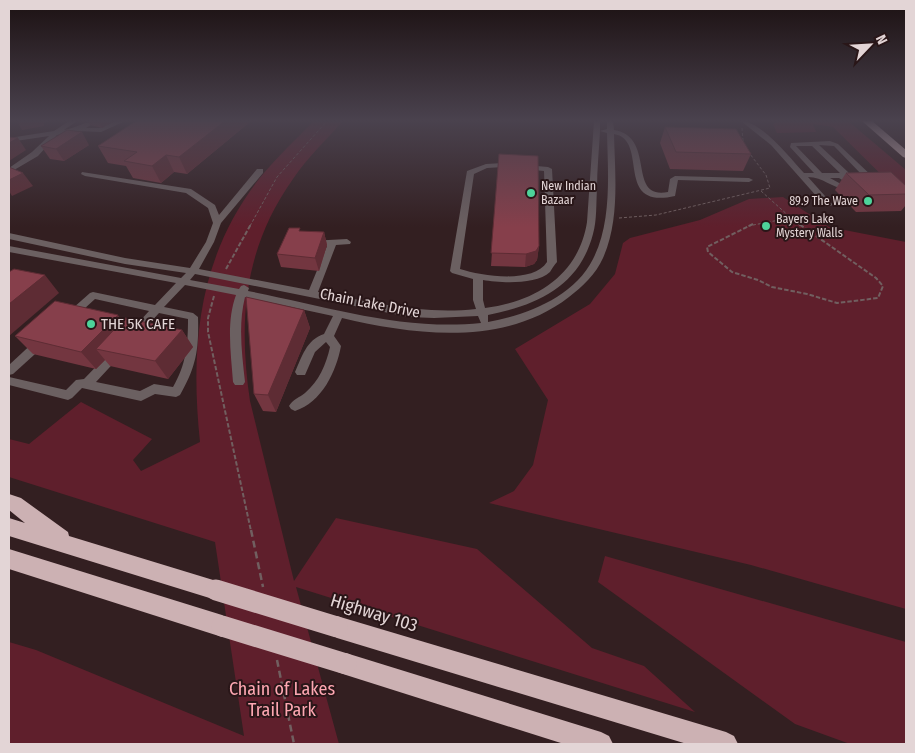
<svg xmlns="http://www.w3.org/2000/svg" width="915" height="753" viewBox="0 0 915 753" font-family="'Fira Sans Condensed',sans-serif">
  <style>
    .green { fill: #5f1f2c }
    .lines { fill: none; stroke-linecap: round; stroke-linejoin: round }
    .path-far2 { stroke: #715f60; stroke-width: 1; stroke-dasharray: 3 2; stroke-linecap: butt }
    .path-far1 { stroke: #715f60; stroke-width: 2; stroke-dasharray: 4.5 2; stroke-linecap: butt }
    .path { stroke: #715f60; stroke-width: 2.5; stroke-dasharray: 7 4; stroke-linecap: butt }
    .minor { fill: #6b6061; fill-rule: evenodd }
    .highway { fill: #ccb1b3; fill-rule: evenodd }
    .highway-bridge { stroke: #ccb1b3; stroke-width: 21 }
    .wall { fill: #733640 }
    .shaded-wall { fill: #5e2c34 }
    .building { fill: #863f4b; stroke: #5e2c34 }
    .poi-dot { fill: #4dd39a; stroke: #291618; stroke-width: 2 }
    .labels { text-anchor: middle; stroke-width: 4; stroke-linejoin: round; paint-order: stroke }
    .far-poi-label { font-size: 12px; fill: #e3d5d6; stroke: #291618; text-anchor: start }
    .street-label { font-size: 15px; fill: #e3d5d6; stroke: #291618 }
    .poi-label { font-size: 15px; fill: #e3d5d6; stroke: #291618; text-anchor: start }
    .near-street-label { font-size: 18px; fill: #e3d5d6; stroke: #291618 }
    .near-park-label { font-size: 18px; fill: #fea7b2; stroke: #291618 }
  </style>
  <rect width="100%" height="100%" fill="#331f21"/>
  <!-- green -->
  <g class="green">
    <path d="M314,121H343C326,140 307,158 293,179C244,248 238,320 250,401L294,581L336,518L477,549L592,648L644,666L695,712L296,587L339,744H9V642L36,650L244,736L215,542L9,477V439L29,444L81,402L152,439L133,460L141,471L200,442C190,347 198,257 259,179C276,158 295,140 314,121Z"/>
    <polygon points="778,121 848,121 906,170 906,199 833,127 813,124 816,132 777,133 773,124"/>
    <polygon points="783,197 829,227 906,242 906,609 751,565 489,503 514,491 533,465 548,400 515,349 590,304 615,274 623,243 630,238 700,220 749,199"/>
    <polygon points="605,556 906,642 906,744 850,744 795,724 598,582"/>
  </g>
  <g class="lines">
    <!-- path-far2 -->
    <g class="path-far2">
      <polyline points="742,128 743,141"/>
      <polyline points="761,191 800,226"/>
      <polyline points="619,218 656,215 770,188 766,175 750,154"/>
      <polyline points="250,226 277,177 327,121"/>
      <polyline points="748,226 790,218"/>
    </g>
    <!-- path-far1 -->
    <g class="path-far1">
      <polyline points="753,224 707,247 708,252 732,272 758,280 772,287 807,294 837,303 878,298 883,286 876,278 799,224"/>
      <polyline points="226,269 251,224"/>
      <polyline points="214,296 208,318 208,332 251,531"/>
    </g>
    <!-- path -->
    <g class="path">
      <polyline points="251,530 263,587"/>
      <polyline points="277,660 294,744"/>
    </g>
    <!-- minor -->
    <g class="minor">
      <path d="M69,121H77L64,130C76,128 86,121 97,121L86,128H100L116,121L123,122L101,132L78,131L57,135L38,156L9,173V168L32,152L49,136L9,142V138L54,131Z"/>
      <path d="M594,121H600V131L607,129V121H613L614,130C657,137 626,200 668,192L670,179L675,176L749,178L753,180L749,182L678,180L675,196C613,210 650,140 614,134C615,174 620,220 603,258C596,274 582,287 569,297C505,347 414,335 342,318L334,336L341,346C336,372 322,402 295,411L291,409L289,406C292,400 300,397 305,393C319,381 326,365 330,347L326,342L315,352L305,375H297L295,372C302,357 306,340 324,334L333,316L245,297C238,325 242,354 245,382L243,385H235L233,382C231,354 226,322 236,295L185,285L164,307L193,313L198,317C199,350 196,367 180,395L176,397L155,394L141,401L82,388L72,398L68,400L9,385V377L66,390L76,380L84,379L113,349H121L122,352L121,355L96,382L140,391L154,384L173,387C186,365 188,345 188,319L159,313L139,335L135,336L130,332L149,311L95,299L73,319L69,320L64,316L90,293L93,292L155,305L176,283L9,252V246L181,278L186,273L125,264L9,239V233L125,258L190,268L206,242L213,223L208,208L186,193L85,176L81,174L82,172L191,189L215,205L219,215L257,169H263V173L221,223L214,242L199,269L309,290L327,246L310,245V241L347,239L351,242L350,244L336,245L318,292C371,302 422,315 476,309L473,300V279L452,273L450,271L467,171L486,164L503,163L548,167L552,169L557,262C554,265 552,269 550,272C536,285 500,283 483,280V300L485,308C535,302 579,275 587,222ZM600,131L607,133C608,173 612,222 593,259C574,297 527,315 488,322V315C537,305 579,287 593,234C597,220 596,204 597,189C597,169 599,150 600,131ZM503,167L544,171L547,262C533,284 482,276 460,269L474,174L487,168ZM195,274L409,317L434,318L478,316L481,323C401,331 326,306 248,291L249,288L244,285L241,286L239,289L190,280Z"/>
      <path d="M741,121C761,121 790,158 804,173H814L790,147L791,143L830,141L838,144L874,178L868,183H862L861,181L865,178L834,146L819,145L848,172L849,174L847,176L855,182L851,188C833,191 825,177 808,177L833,205L826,207L771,145ZM796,146H812L840,173H822ZM830,178H839L847,183L841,184Z"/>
      <polygon points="41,338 46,342 45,345 13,374 9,375 9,365 37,339"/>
    </g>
    <!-- highway -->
    <g class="highway">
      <polygon points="862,121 872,121 906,150 906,158 903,157"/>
      <polygon points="9,494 21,498 68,532 69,536 223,583 226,590 223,597 216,600 9,536 9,518 25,523 9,510"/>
      <polygon points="9,549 222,615 229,619 233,626 229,633 222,637 9,569"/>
      <polygon points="337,616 726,732 734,736 738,744 687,744 337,638 330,634 326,627 330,620"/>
      <polygon points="346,653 601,732 609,736 613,744 564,744 346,675 338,672 335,664 338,656"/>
    </g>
    <!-- highway-bridge -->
    <g class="highway-bridge">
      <polyline points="216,590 337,627"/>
      <polyline points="222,626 346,664"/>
    </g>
  </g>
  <!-- wall -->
  <g class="wall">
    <polygon points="87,121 114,121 102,128 90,125"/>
    <polygon points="136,121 251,121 187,174 174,172 161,183 133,178 126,166 108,163 98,146"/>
    <polygon points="665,127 751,154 743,171 670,169 660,143"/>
    <polygon points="89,145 64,161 50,159 41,146"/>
    <polygon points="499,154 539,246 537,260 534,264 525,267 491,266"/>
    <polygon points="846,173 906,186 906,205 901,211 856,212 835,190"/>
    <polygon points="301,231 324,232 327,245 319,271 281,267 277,254"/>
    <polygon points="304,310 310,328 276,412 263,411 254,394"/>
    <polygon points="122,321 182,330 193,347 168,379 110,366 105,360 96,369 33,354 15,336"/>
  </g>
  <!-- shaded-wall -->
  <g class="shaded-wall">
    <polygon points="17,121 48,121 48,122 44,123 44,126 22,130"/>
    <polygon points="99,121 114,121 102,128"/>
    <polygon points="225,121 251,121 187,174 179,157"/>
    <polygon points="82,132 89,145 64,161 56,149"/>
    <polygon points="18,138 26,150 9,161 9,143"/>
    <polygon points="166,155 174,172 161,183 152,166"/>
    <polygon points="23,173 33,186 12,196 9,191 9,180"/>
    <polygon points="324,232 327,245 319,271 315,258"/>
    <polygon points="539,246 537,260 534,264 525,267 526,254"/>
    <polygon points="45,275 59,293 9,336 9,304"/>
    <polygon points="304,310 310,328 276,412 268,395"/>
    <polygon points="118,315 131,333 96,349 105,360 96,369 81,352"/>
    <polygon points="182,330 193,347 168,379 155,361"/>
  </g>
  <!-- building -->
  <g class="building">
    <polygon points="136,121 225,121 179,157 166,155 152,166 124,161 137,152 98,146"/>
    <polygon points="665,127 736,129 751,154 676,152"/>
    <polygon points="67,130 82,132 56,149 41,146"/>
    <polygon points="9,137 18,138 9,143"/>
    <polygon points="499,154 538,156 539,246 536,251 526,254 491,253"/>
    <polygon points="9,167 23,173 9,180"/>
    <polygon points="891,172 906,186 906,194 869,195 846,173"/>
    <polygon points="289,228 300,228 299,231 324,232 315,258 277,254"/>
    <polygon points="14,269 45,275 9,304 9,272"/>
    <polygon points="246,297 304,310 268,395 254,394"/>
    <polygon points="55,301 118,315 81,352 15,336"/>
    <polygon points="125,318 182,330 155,361 96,349"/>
  </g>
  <!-- sky -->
  <linearGradient id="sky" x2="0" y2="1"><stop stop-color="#1c1112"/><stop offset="0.53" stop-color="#4a424e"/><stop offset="1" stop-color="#4a424e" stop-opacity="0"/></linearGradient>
  <rect width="915" height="227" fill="url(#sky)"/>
  <!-- markers -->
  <g class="poi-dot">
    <circle cx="531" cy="193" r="5"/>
    <circle cx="868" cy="201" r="5"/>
    <circle cx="766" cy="226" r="5"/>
    <circle cx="91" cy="324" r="5"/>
  </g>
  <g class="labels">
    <!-- far-poi labels -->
    <g class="far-poi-label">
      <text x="541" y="190">New Indian<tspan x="541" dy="14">Bazaar</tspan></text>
      <text x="858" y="205" text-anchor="end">89.9 The Wave</text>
      <text x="776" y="223">Bayers Lake<tspan x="776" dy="14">Mystery Walls</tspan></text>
    </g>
    <!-- street labels -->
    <g class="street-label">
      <text transform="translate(370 303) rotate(11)" y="5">Chain Lake Drive</text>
    </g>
    <!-- poi labels -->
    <g class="poi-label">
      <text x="101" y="329">THE 5K CAFE</text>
    </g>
    <!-- near-street labels -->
    <g class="near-street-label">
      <text transform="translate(374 613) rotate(17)" y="6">Highway 103</text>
    </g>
    <!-- near-park labels -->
    <g class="near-park-label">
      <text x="282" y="695">Chain of Lakes<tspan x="282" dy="21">Trail Park</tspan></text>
    </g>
  </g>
  <!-- border -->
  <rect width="915" height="753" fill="none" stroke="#e3d5d6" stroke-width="20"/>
  <!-- north arrow -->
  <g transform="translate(870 45) rotate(65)" stroke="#291618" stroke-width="4" paint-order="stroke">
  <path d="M0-4L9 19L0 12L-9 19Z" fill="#e3d5d6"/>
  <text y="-8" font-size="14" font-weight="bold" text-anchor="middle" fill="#e3d5d6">N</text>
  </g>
</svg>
